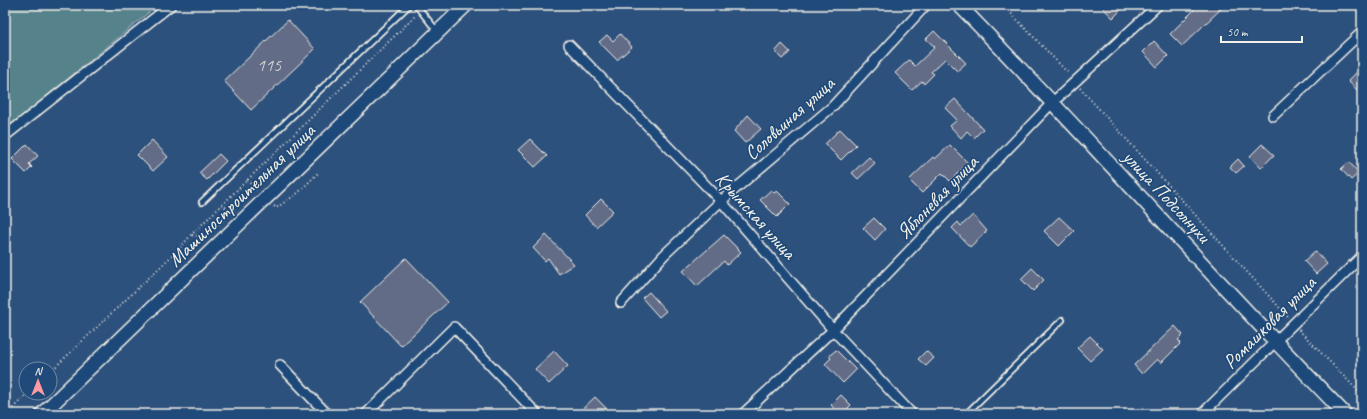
<svg xmlns="http://www.w3.org/2000/svg" width="1367" height="419" viewBox="0 0 1367 419" font-family="Caveat,sans-serif">
  <style>
    .green { fill: #56828b; stroke: #a5baba }
    .building { fill: #646c87; stroke: #f4f1e8 }
    .lines { fill: none; stroke-linecap: round; stroke-linejoin: round }
    .lane-casing { stroke: #f4f1e8; stroke-width: 8 }
    .street-casing { stroke: #f4f1e8; stroke-width: 12 }
    .secondary-casing { stroke: #f4f1e8; stroke-width: 16 }
    .path { stroke: #f4f1e8; stroke-width: 2; stroke-dasharray: 1 3; stroke-linecap: butt }
    .lane { stroke: #1f4a7a; stroke-width: 4.5 }
    .street { stroke: #1f4a7a; stroke-width: 9 }
    .secondary { stroke: #1f4a7a; stroke-width: 13 }
    .labels { text-anchor: middle; stroke-width: 3.5; stroke-linejoin: round; paint-order: stroke }
    .number-label { font-size: 18px; fill: #d0d0d0 }
    .street-label { font-size: 20px; fill: #f4f1e8; stroke: #1f4a7a }
  </style>
  <rect width="100%" height="100%" fill="#2d517d"/>
  <filter id="ink" filterUnits="userSpaceOnUse"><feTurbulence type="fractalNoise" baseFrequency=".025" numOctaves="2"/><feDisplacementMap in="SourceGraphic" scale="8" xChannelSelector="R" yChannelSelector="G"/><feConvolveMatrix kernelMatrix="1 2 1 2 8 2 1 2 1" color-interpolation-filters="sRGB"/></filter>
  <g filter="url(#ink)">
    <!-- green -->
    <polygon class="green" points="5,5 158,5 5,130"/>
    <!-- building -->
    <g class="building">
      <polygon points="1100,5 1118,5 1122,9 1113,18"/>
      <polygon points="1189,5 1225,5 1182,46 1170,34 1194,10"/>
      <polygon points="288,20 315,49 251,110 224,81"/>
      <polygon points="934,31 966,63 957,71 945,59 931,72 934,74 924,84 922,81 912,90 895,73 909,60 915,66 935,47 926,39"/>
      <polygon points="620,34 632,47 617,60 599,42 607,35 613,41"/>
      <polygon points="1154,41 1168,56 1157,67 1143,52"/>
      <polygon points="782,44 790,52 782,59 775,52"/>
      <polygon points="1362,67 1362,95 1348,81"/>
      <polygon points="955,99 983,129 974,138 967,131 961,138 950,126 957,120 945,108"/>
      <polygon points="748,115 761,129 745,143 734,131"/>
      <polygon points="840,129 856,145 841,160 825,144"/>
      <polygon points="530,139 547,156 535,167 518,150"/>
      <polygon points="152,140 168,157 153,171 137,155"/>
      <polygon points="27,144 38,156 29,164 32,167 26,173 12,159"/>
      <polygon points="1262,144 1274,155 1261,168 1250,156"/>
      <polygon points="950,145 968,163 950,181 942,173 922,193 909,180 933,157 935,159"/>
      <polygon points="219,154 226,161 207,180 199,173"/>
      <polygon points="869,157 875,163 858,179 852,173"/>
      <polygon points="1238,159 1244,166 1236,173 1230,167"/>
      <polygon points="1349,162 1359,173 1351,180 1341,169"/>
      <polygon points="771,190 774,193 777,191 790,204 777,217 760,200"/>
      <polygon points="601,199 613,211 596,227 585,215"/>
      <polygon points="973,215 987,231 970,247 952,228 958,222 961,226"/>
      <polygon points="1059,217 1074,231 1059,246 1044,231"/>
      <polygon points="874,218 885,229 875,240 863,228"/>
      <polygon points="546,235 574,264 559,274 548,258 545,261 533,248"/>
      <polygon points="724,235 741,252 727,265 724,261 697,286 683,271"/>
      <polygon points="1315,251 1327,264 1316,274 1304,261"/>
      <polygon points="406,258 448,302 401,346 360,302"/>
      <polygon points="1032,268 1044,280 1033,291 1021,279"/>
      <polygon points="649,292 666,311 659,317 642,298"/>
      <polygon points="1175,326 1183,335 1178,340 1181,343 1161,363 1157,359 1142,374 1134,365"/>
      <polygon points="1090,336 1103,349 1090,361 1077,348"/>
      <polygon points="836,350 856,370 843,383 825,364 831,358 829,356"/>
      <polygon points="554,351 568,366 549,384 535,369"/>
      <polygon points="926,351 934,358 926,366 918,359"/>
      <polygon points="841,395 851,405 842,414 839,414 831,405"/>
      <polygon points="595,397 612,414 577,414"/>
    </g>
    <g class="lines">
      <defs>
        <g id="lane">
          <polyline points="416,5 437,31"/>
          <polyline points="202,202 409,5"/>
          <polyline points="966,414 1062,320"/>
        </g>
        <g id="street">
          <polyline points="569,45 721,201 833,330 912,414"/>
          <polyline points="1273,116 1362,32"/>
          <polyline points="5,136 171,5"/>
          <polyline points="621,303 664,255 721,201 832,107 926,5"/>
          <polyline points="280,365 327,414"/>
          <polyline points="366,414 454,327 537,414"/>
          <polyline points="743,414 833,330 1053,102 1158,5"/>
          <polyline points="1202,414 1362,256"/>
        </g>
        <g id="secondary">
          <path d="M959,5C1090,139 1214,280 1345,414"/>
          <polyline points="42,414 466,5"/>
        </g>
      </defs>
      <!-- lane casing -->
      <use href="#lane" class="lane-casing"/>
      <!-- street casing -->
      <use href="#street" class="street-casing"/>
      <!-- secondary casing -->
      <use href="#secondary" class="secondary-casing"/>
      <!-- path -->
      <g class="path">
        <polyline points="1003,5 1069,74"/>
        <polyline points="1080,88 1288,317"/>
        <polyline points="247,180 257,191"/>
        <polyline points="222,204 231,213 235,210"/>
        <polyline points="274,206 276,208 298,193 318,173"/>
        <polyline points="192,235 205,237 231,213"/>
        <polyline points="1299,330 1362,395"/>
        <polyline points="50,372 179,249 191,235 415,16"/>
        <polyline points="7,414 28,393"/>
      </g>
      <!-- lane -->
      <use href="#lane" class="lane"/>
      <!-- street -->
      <use href="#street" class="street"/>
      <!-- secondary -->
      <use href="#secondary" class="secondary"/>
    </g>
  </g>
  <g class="labels">
    <!-- number labels -->
    <g class="number-label">
      <text x="269" y="71">115</text>
    </g>
    <!-- street labels -->
    <g class="street-label">
      <text transform="translate(789 118) rotate(-42)" y="7">Соловьиная улица</text>
      <text transform="translate(241 195) rotate(-44)" y="7">Машиностроительная улица</text>
      <text transform="translate(1167 196) rotate(47)" y="7">улица Подсолнухи</text>
      <text transform="translate(937 197) rotate(-46)" y="7">Яблоневая улица</text>
      <text transform="translate(756 215) rotate(48)" y="7">Крымская улица</text>
      <text transform="translate(1269 322) rotate(-45)" y="7">Ромашковая улица</text>
    </g>
  </g>
  <!-- margin -->
  <rect width="1367" height="419" fill="none" stroke="#1f4a7a" stroke-width="20"/>
  <rect x="10" y="10" width="1347" height="399" fill="none" stroke="#f4f1e8" stroke-width="1.5" filter="url(#ink)"/>
  <!-- north arrow -->
  <g transform="translate(38 381)"><circle r="19" fill="#1f4a7a" stroke="#748da6"/>
  <path d="M0-3L7 15L0 10L-7 15Z" fill="#ff9aa2"/>
  <text y="-6" font-size="11" font-weight="bold" text-anchor="middle" fill="#f4f1e8">N</text>
  </g>
  <!-- scale -->
  <path d="M1221 36v6h81v-6" fill="none" stroke="#f4f1e8" stroke-width="2"/>
  <text x="1227" y="36" font-size="12" fill="#f4f1e8" stroke="#1f4a7a" stroke-width="3" paint-order="stroke">50 m</text>
</svg>
